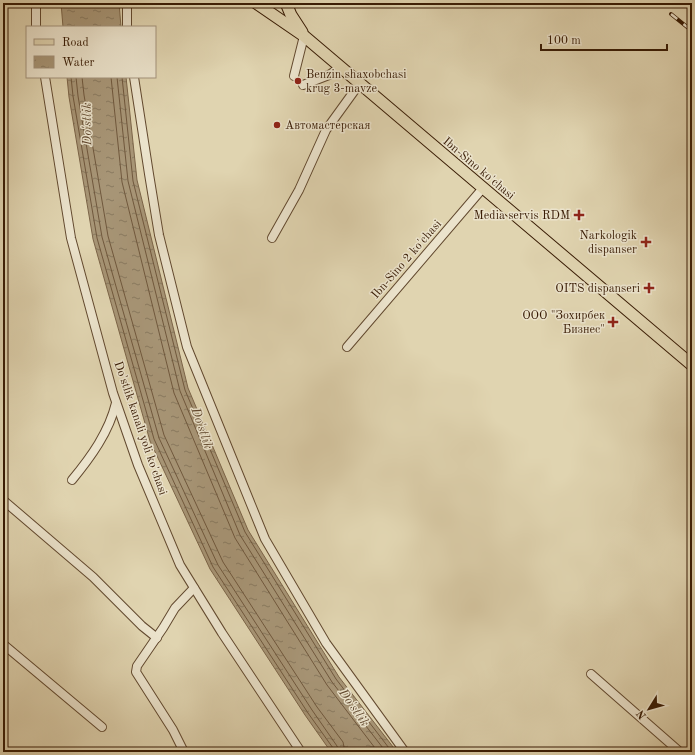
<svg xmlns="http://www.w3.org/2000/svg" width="695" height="755" viewBox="0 0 695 755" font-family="'Old Standard TT',serif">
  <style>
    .water { fill: url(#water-ripples); stroke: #7b6448 }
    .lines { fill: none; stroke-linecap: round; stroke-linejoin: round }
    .shore { stroke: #70583d; stroke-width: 1 }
    .minor-tunnel { stroke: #beaf8e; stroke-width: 8; stroke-dasharray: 8 4; stroke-linecap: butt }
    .minor-casing { stroke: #62492f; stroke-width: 10 }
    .major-casing { stroke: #381b04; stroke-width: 13 }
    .minor { stroke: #ebe3cc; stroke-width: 8 }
    .major { stroke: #e0d4b0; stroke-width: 11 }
    .rail-casing { stroke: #381b04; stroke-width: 4 }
    .rail { stroke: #ebe3cc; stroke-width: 2.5; stroke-dasharray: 8; stroke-linecap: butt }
    .poi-dot { fill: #8f2418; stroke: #ebe3cc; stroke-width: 1.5 }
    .labels { text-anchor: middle; stroke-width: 3; stroke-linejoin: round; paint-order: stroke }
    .poi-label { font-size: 12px; fill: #381b04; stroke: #ebe3cc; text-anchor: end }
    .street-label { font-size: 12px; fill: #381b04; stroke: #ebe3cc }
    .water-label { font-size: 13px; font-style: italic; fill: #5f462c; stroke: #ebe3cc }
  </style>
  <defs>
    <pattern id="water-ripples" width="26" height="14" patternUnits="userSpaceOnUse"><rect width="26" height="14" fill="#a79576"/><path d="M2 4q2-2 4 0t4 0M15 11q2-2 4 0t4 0" fill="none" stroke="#89795f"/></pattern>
  </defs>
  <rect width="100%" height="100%" fill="#e0d4b0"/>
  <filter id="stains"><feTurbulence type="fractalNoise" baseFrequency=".005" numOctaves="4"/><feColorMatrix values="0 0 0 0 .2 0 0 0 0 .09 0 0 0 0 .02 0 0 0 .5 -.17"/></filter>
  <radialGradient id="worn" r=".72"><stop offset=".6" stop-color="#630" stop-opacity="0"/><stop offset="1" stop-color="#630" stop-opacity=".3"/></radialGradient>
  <!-- water -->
  <g class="water">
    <polygon points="61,3 119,3 121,27 63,27"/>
    <polygon points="67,77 126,77 137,180 188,388 248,530 339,677 397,752 331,752 305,715 210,569 150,441 93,239 69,97"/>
  </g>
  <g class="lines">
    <!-- shore -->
    <g class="shore">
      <polyline points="71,77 73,96 97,238 154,439 213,567 308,713 333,748 334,752"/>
      <polyline points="76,77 78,96 102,237 159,438 218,565 312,710 337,746 339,752"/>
      <polyline points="82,77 84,95 108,236 164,435 223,562 317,707 343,742 345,752"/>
      <polyline points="111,77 122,182 174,393 235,538 327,685 378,752"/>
      <polyline points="117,77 128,181 180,391 240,535 332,682 386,752"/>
      <polyline points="122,77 133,181 185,390 245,532 336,679 392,752"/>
    </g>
    <!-- minor-tunnel -->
    <polyline class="minor-tunnel" points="294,76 303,85"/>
    <defs>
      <g id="minor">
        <polyline points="36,3 36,27"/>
        <polyline points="127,27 127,3"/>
        <polyline points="294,76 304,36"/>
        <polyline points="45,77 71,238 113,393 138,465 180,565 222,633 301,752"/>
        <polyline points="134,77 149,174 159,235 187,347 265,539 326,643 405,752"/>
        <polyline points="303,85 329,75 341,67"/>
        <polyline points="272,238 299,190 326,130 360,83"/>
        <polyline points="347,347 483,188"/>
        <path d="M72,480C91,457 109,432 116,403"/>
        <polyline points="3,500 93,577 142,626 157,638"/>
        <polyline points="3,644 102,727"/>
        <polyline points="591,674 680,752"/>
        <polyline points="184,752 173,730 136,672 137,666 163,628 175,608 194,588"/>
      </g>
      <g id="major">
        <polyline points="256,3 304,36 692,365"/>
        <polyline points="286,3 291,15 302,32"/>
      </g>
    </defs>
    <!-- minor casing -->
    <use href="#minor" class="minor-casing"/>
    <!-- major casing -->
    <use href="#major" class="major-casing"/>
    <!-- minor -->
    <use href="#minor" class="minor"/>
    <!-- major -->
    <use href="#major" class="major"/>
    <defs>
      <g id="rail">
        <polyline points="685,3 692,9"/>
        <polyline points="671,14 692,31"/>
      </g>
    </defs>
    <!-- rail casing -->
    <use href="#rail" class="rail-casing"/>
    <!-- rail -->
    <use href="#rail" class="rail"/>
  </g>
  <!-- markers -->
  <g class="poi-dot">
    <circle cx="298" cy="81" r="4"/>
    <circle cx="277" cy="125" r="4"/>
    <path d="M577 209h4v4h4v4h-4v4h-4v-4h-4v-4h4z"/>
    <path d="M644 236h4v4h4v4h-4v4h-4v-4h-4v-4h4z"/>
    <path d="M647 282h4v4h4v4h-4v4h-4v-4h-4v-4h4z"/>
    <path d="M611 316h4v4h4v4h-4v4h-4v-4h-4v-4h4z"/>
  </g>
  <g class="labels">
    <!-- poi labels -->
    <g class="poi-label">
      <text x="306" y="78" text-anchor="start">Benzin shaxobchasi<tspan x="306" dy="14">krug 3-mavze</tspan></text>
      <text x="285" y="129" text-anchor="start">Автомастерская</text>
      <text x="570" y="219">Media servis RDM</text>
      <text x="637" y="239">Narkologik<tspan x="637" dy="14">dispanser</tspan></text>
      <text x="640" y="292">OITS dispanseri</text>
      <text x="605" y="319">ООО "Зохирбек<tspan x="605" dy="14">Бизнес"</tspan></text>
    </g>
    <!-- street labels -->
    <g class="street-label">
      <text transform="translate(479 168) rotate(40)" y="4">Ibn-Sino ko'chasi</text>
      <text transform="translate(406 259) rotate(-49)" y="4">Ibn-Sino 2 ko'chasi</text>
      <text transform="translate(141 428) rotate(71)" y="4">Do'stlik kanali yoli ko'chasi</text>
    </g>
    <!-- water labels -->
    <g class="water-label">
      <text transform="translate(86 124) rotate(-91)" y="5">Do'stlik</text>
      <text transform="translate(203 428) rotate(71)" y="5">Do'stlik</text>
      <text transform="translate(355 707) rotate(55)" y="5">Do'stlik</text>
    </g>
  </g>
  <!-- margin -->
  <rect width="695" height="755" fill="none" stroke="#e0d4b0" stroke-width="16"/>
  <rect x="4" y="4" width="687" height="747" fill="none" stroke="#381b04" stroke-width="2"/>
  <rect x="8" y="8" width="679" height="739" fill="none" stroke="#381b04"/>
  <!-- legend -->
  <rect x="26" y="26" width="130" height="52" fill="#ebe3cc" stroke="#a3937c"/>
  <rect x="34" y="39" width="20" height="6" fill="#e0d4b0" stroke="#a3937c"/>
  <text x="62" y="46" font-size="12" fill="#381b04">Road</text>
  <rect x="34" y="56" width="20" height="12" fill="url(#water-ripples)" stroke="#a3937c"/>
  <text x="62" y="66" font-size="12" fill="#381b04">Water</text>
  <!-- north arrow -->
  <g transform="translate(649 709) rotate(233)" stroke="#ebe3cc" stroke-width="3" paint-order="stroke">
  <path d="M0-3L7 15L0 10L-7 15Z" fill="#381b04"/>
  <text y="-6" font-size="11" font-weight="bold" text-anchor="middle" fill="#381b04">N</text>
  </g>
  <!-- scale -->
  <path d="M541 44v6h126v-6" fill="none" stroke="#381b04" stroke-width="2"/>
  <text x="547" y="44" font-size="12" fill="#381b04" stroke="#ebe3cc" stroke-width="3" paint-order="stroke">100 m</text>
  <rect width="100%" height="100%" filter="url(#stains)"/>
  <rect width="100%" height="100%" fill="url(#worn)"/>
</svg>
